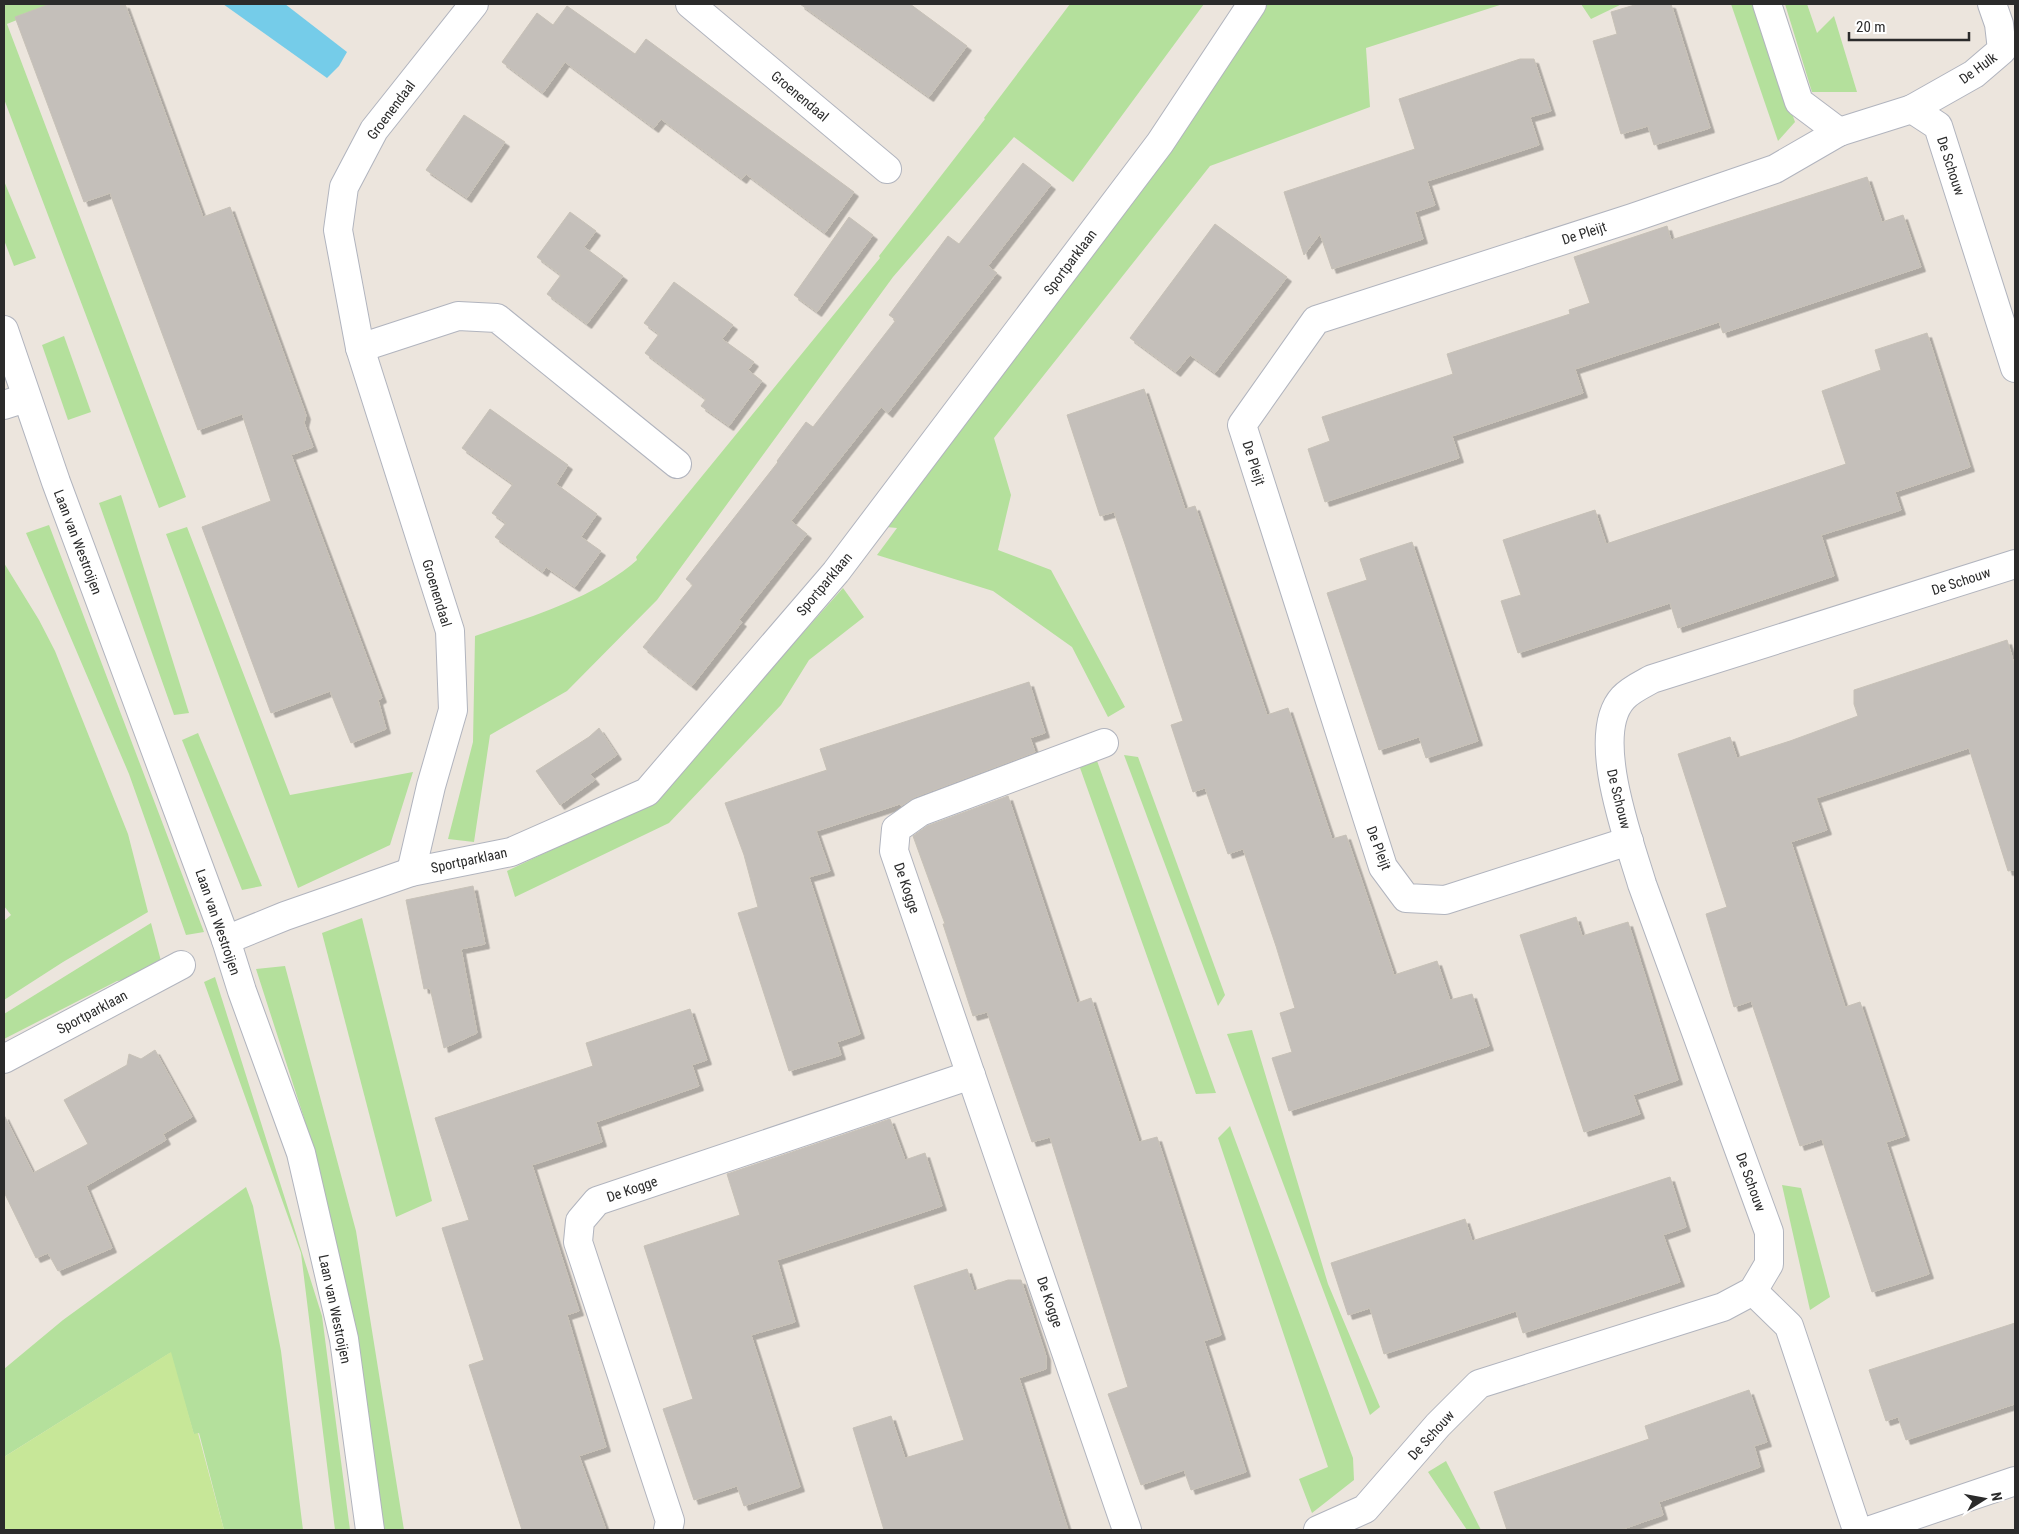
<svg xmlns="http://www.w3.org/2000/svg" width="2019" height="1534" viewBox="0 0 2019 1534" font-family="'Roboto Condensed',sans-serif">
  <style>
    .green { fill: #b4e09c }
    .pitch { fill: #c7e798 }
    .water { fill: #75cce9 }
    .building { fill: #c4bfba; stroke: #c7c1b7; filter: url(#shadow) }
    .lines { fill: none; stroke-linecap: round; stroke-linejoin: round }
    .street-casing { stroke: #b1b4be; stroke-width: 30 }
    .secondary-casing { stroke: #b1b4be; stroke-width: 30 }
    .street { stroke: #fff; stroke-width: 28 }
    .secondary { stroke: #fff; stroke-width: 28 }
    .labels { text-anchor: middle; stroke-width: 4; stroke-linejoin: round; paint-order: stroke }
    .street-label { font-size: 14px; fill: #2b2b2b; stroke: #fff }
  </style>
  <defs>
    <filter id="shadow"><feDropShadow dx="4.5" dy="4.5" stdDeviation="0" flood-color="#0004"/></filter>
  </defs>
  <rect width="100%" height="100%" fill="#ece5dd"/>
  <!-- green -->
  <g class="green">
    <polygon points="4,4 56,4 7,24 186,497 159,508 4,99"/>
    <path d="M1070,4H1204L1073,182L1014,137L893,277L657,600L567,691L490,735L474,842L448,839L473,742L475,636C532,616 591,600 637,560L636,557L880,258L879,256L985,119L984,118Z"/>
    <polygon points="1256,4 1503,4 1366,48 1370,107 1210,166 994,438 1011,495 998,550 1051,570 1125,707 1108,717 1072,647 993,591 877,555 897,528 865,525"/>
    <polygon points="1581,4 1622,4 1591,19"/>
    <polygon points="1731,4 1753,4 1795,122 1778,141"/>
    <polygon points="1785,4 1807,4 1817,33 1834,16 1857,92 1812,92"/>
    <polygon points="4,181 36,258 14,266 4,240"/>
    <polygon points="64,336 91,412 68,420 42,345"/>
    <polygon points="121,495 189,713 174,715 99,503"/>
    <polygon points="49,525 204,932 186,935 129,774 26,533"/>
    <polygon points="187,527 290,795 413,772 390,845 298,888 166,534"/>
    <polygon points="4,563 39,620 55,651 128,834 148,912 63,962 4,1000 4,921 11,915 4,906"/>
    <polygon points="843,588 864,617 809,660 781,705 669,823 515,897 507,871 652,802"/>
    <polygon points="198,733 262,886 242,890 182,740"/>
    <polygon points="1124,755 1138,757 1225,995 1218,1006"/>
    <polygon points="1096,758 1216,1093 1196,1094 1079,765"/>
    <polygon points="362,918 432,1201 396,1217 322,933"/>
    <polygon points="151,923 161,961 127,980 117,981 4,1039 4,1014"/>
    <polygon points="285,966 356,1231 404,1530 379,1530 341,1283 304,1118 256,969"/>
    <polygon points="215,977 322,1316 350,1530 335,1530 301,1253 204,982"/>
    <polygon points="1252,1030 1328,1284 1380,1407 1370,1415 1227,1034"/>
    <polygon points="1230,1126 1353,1458 1354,1480 1312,1513 1299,1479 1328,1467 1218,1138"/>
    <polygon points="1782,1185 1801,1188 1830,1297 1810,1310"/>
    <polygon points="246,1187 253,1206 281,1351 303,1530 224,1530 199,1433 194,1435 170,1353 4,1457 4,1369 63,1320"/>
    <polygon points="1446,1461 1481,1530 1467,1530 1428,1472"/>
  </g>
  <!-- pitch -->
  <polygon class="pitch" points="171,1352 194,1434 198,1433 224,1530 4,1530 4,1457"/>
  <!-- water -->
  <polygon class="water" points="223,4 285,4 347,52 339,66 327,78"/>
  <!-- building -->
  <g class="building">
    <polygon points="50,4 125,4 203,217 230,207 306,415 304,423 313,447 291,455 382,698 378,700 386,729 351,743 330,691 271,713 202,527 271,501 242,414 198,430 110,193 84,202 15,17"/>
    <polygon points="800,4 910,4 967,46 929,97"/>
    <polygon points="1638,4 1671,4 1710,128 1654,145 1648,126 1621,134 1593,41 1617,34 1611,12"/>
    <polygon points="567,6 635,54 646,39 854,192 825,233 746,174 742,179 661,119 654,128 565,62 543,93 502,62 537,13 553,25"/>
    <polygon points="1520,59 1534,59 1551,111 1530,117 1539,145 1427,181 1435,205 1415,212 1423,239 1332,269 1320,234 1304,255 1284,192 1415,149 1399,99"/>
    <polygon points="464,115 505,142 467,198 426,170"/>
    <polygon points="1023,163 1051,185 988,266 997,273 888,413 881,407 791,521 807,534 739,620 742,622 692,686 643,647 693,585 686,579 778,462 777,461 806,422 813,427 896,320 889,315 948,236 959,244"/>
    <polygon points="1867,177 1882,222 1903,215 1921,267 1723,333 1719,322 1575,369 1583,393 1452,436 1459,458 1325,502 1308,449 1330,441 1322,417 1453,374 1447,354 1570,314 1569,310 1590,303 1574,257 1667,226 1671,240"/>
    <polygon points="570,212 596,231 584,247 623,276 587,324 547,294 561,275 537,257"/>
    <polygon points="849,217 873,235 817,312 794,295"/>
    <polygon points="1215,224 1287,277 1215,373 1190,355 1176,372 1130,338"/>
    <polygon points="674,282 733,325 722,339 754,362 748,370 762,381 729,426 701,406 706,399 645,353 659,334 644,323"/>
    <polygon points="1927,333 1970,467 1895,492 1901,510 1821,535 1834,576 1678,628 1670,603 1518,653 1501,601 1521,595 1503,540 1595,510 1606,544 1846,464 1822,391 1881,370 1875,350"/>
    <polygon points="1144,389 1185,509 1195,506 1267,715 1288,708 1332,839 1346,835 1394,975 1437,961 1450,1000 1472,994 1489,1046 1289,1111 1272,1058 1292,1052 1280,1013 1295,1008 1276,946 1243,849 1228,854 1205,788 1193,792 1171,725 1183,721 1125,544 1114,512 1100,516 1067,415"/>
    <polygon points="490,409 568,465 556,484 597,514 581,537 601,551 575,587 546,567 543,572 495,537 506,523 492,513 513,484 462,448"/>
    <polygon points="1412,542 1478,741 1426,758 1419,737 1379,750 1327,593 1367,580 1360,559"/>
    <polygon points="2007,640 2015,667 2015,870 2008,871 1969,748 1816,798 1827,830 1791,842 1845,1007 1860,1002 1905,1136 1886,1142 1929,1274 1872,1292 1822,1139 1800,1146 1751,1001 1734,1007 1706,914 1727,907 1678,754 1730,737 1737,758 1790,741 1858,716 1854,704 1854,690"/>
    <polygon points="1029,682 1045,733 1030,738 1035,752 915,797 901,806 900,804 816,831 830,871 809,877 860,1034 837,1042 841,1055 789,1071 738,913 758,907 744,855 725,803 827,770 820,749"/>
    <polygon points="599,728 617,755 590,774 595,780 560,805 536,771 589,737"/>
    <polygon points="1008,796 1077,1003 1091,998 1139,1142 1157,1137 1221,1335 1204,1341 1246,1472 1191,1490 1184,1470 1141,1485 1108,1394 1128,1387 1050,1137 1032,1142 987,1012 973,1016 943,924 945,924 913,836 927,826"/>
    <polygon points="473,886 485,944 461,949 477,1033 444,1048 430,988 424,989 406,900"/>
    <polygon points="1576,917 1582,936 1628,922 1678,1080 1633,1095 1640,1114 1584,1132 1520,935"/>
    <polygon points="690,1009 707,1060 692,1065 699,1086 596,1122 602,1142 532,1165 579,1311 567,1315 606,1447 579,1456 606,1530 522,1530 469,1365 484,1360 442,1228 469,1220 435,1118 593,1066 586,1043"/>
    <polygon points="155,1050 192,1117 163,1134 166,1140 86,1186 112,1248 58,1271 48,1253 36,1258 4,1192 4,1115 33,1173 88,1144 64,1100 127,1065 129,1054 141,1059"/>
    <polygon points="890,1119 905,1160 925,1153 942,1206 777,1260 795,1322 751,1335 800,1487 744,1506 737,1486 694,1500 663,1409 693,1399 644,1246 740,1215 727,1174"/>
    <polygon points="1670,1177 1686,1227 1663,1235 1680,1282 1523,1333 1516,1311 1384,1354 1370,1308 1348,1315 1331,1263 1465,1219 1472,1241"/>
    <polygon points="967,1269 974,1291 1008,1280 1021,1280 1046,1356 1046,1369 1019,1378 1068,1530 884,1530 853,1428 891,1416 905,1458 964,1440 914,1286"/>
    <polygon points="2015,1323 2015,1404 1906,1440 1898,1417 1886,1421 1869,1370"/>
    <polygon points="1749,1390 1767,1442 1754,1446 1760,1467 1659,1502 1663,1515 1620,1530 1507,1530 1494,1492 1649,1439 1645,1426"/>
  </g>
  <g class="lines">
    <defs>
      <g id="street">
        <polyline points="690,4 887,169"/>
        <polyline points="1767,4 1799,102 1839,132"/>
        <polyline points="1912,109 1938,126 2015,368"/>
        <polyline points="360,348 458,316 497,318 677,464"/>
        <polyline points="4,405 26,398"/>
        <polyline points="1104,743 920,812 896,829 894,851 1127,1530"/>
        <polyline points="1629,841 1445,900 1406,898 1383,867 1242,425 1316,320 1632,218 1775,169 1839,132 1912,109 1974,74 2002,50 1999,24 1992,4"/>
        <polyline points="411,872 431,786 453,710 450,631 360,348 338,230 344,187 374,130 474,4"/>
        <polyline points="226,940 285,916 411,872 511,852 647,792 836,572 1160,143 1252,4"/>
        <polyline points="4,1059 181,965"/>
        <polyline points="1753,1291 1789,1326 1857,1530"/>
        <polyline points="668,1530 670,1521 578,1242 580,1221 597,1201 971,1075"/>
        <path d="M1318,1530L1365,1509L1438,1425L1479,1384L1723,1307L1753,1291L1769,1264V1232L1642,884C1629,840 1589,735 1623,698C1630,690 1643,684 1652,679L2015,564"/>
        <polyline points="1871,1530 2015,1481"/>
      </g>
      <polyline id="secondary" points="4,330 56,482 226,940 242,991 301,1153 344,1339 370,1530"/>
    </defs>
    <!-- street casing -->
    <use href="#street" class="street-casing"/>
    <!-- secondary casing -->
    <use href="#secondary" class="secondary-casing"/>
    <!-- street -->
    <use href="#street" class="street"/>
    <!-- secondary -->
    <use href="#secondary" class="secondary"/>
  </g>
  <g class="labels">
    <!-- street labels -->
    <g class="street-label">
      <text transform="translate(1978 68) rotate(-36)" y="5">De Hulk</text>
      <text transform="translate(800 96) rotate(40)" y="5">Groenendaal</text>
      <text transform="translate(391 110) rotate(-53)" y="5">Groenendaal</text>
      <text transform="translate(1951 166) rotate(72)" y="5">De Schouw</text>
      <text transform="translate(1584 233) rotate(-18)" y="5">De Pleijt</text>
      <text transform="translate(1070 262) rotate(-53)" y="5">Sportparklaan</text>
      <text transform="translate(1254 463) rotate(72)" y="5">De Pleijt</text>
      <text transform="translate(78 542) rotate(69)" y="5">Laan van Westroijen</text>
      <text transform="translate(1961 581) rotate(-18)" y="5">De Schouw</text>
      <text transform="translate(824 584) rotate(-50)" y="5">Sportparklaan</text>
      <text transform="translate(437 593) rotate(73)" y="5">Groenendaal</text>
      <text transform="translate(1619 799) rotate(76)" y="5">De Schouw</text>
      <text transform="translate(1379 848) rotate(69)" y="5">De Pleijt</text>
      <text transform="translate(469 860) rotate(-12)" y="5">Sportparklaan</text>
      <text transform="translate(907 888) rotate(71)" y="5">De Kogge</text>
      <text transform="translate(218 922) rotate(71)" y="5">Laan van Westroijen</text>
      <text transform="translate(92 1012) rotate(-28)" y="5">Sportparklaan</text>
      <text transform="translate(1751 1182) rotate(70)" y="5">De Schouw</text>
      <text transform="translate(632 1189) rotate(-19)" y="5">De Kogge</text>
      <text transform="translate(1050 1302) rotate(71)" y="5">De Kogge</text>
      <text transform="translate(335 1309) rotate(78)" y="5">Laan van Westroijen</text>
      <text transform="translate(1431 1435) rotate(-48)" y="5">De Schouw</text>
    </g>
  </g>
  <!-- border -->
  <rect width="2019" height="1534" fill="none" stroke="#2b2b2b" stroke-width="10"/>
  <!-- north arrow -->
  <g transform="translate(1984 1499) rotate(79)" stroke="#ffffff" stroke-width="4" paint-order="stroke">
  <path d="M0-4L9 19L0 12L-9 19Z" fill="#2b2b2b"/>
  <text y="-8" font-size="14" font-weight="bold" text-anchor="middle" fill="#2b2b2b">N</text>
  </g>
  <!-- scale -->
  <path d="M1849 32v8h120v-8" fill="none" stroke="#2b2b2b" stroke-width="2.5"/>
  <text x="1856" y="32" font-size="15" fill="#2b2b2b" stroke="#ffffff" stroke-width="4" paint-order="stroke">20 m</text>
</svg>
